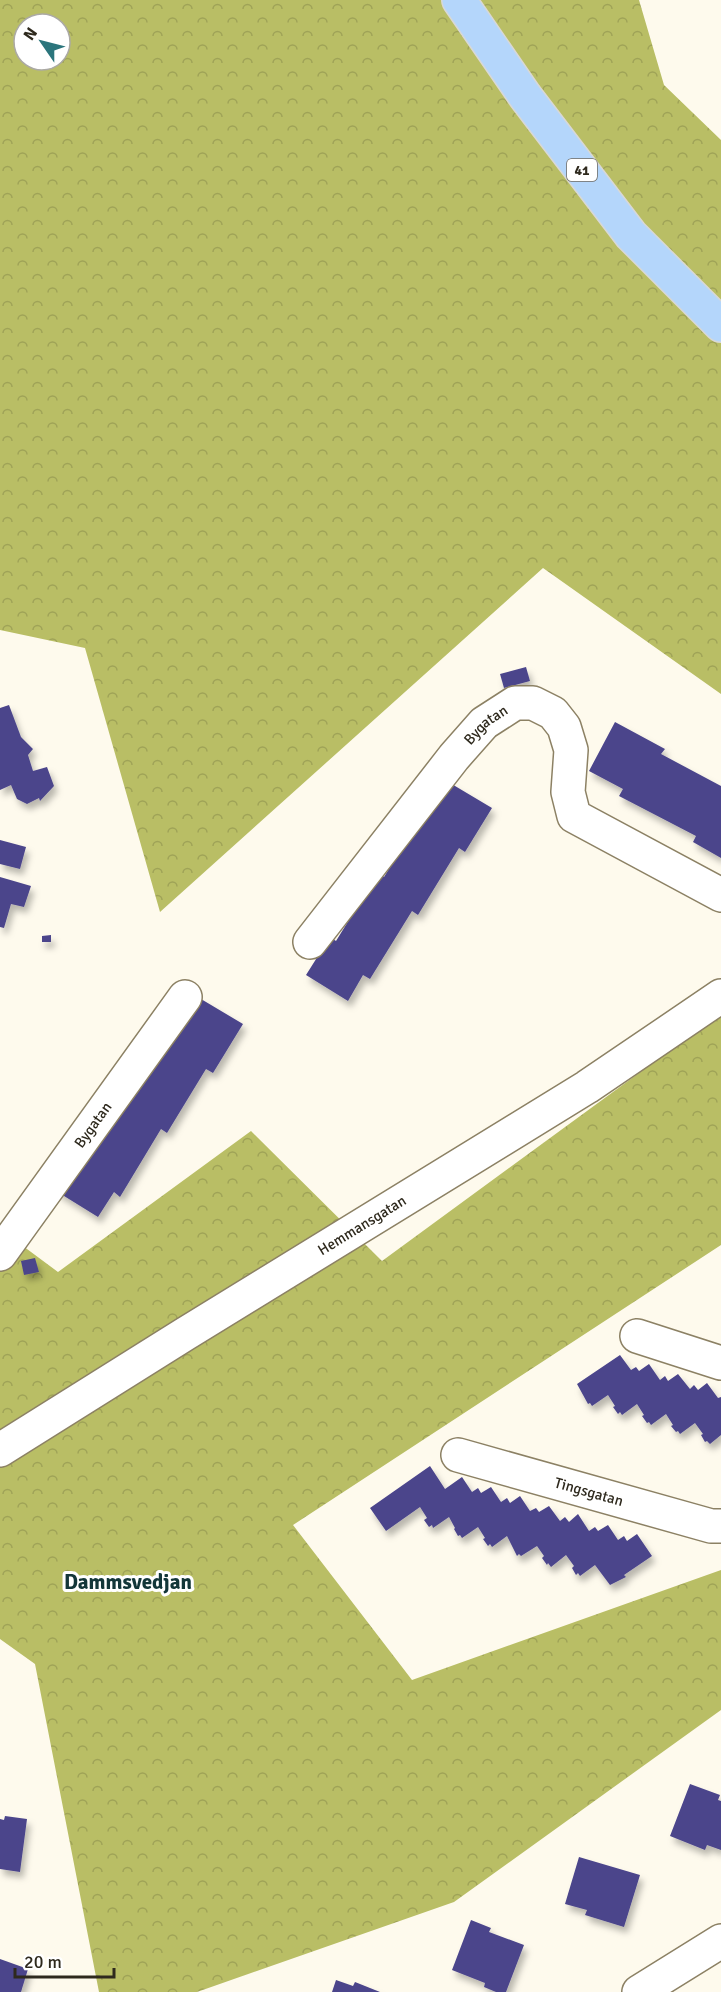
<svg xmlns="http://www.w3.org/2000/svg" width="721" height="1992" viewBox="0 0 721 1992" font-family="Signika,sans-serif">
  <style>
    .forest { fill: url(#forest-crowns); fill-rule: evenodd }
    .building { fill: #4b458b; filter: url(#shadow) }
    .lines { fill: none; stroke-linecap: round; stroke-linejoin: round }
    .minor-casing { stroke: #8c8164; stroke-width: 36 }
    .major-casing { stroke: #d9d8d6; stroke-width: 36 }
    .minor { stroke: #fff; stroke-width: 33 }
    .major { stroke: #b4d6fb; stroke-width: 33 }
    .labels { text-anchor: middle; stroke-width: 6; stroke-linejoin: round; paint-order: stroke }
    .shield { fill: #fff; stroke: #6d6961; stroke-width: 1.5 }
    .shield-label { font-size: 14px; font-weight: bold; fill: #2e291d }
    .street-label { font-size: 15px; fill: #2e291d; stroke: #fff }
    .district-label { font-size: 21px; font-weight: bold; fill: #133639; stroke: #fff }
  </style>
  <defs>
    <pattern id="forest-crowns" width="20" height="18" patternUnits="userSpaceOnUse" patternTransform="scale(1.5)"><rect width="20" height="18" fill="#b9be65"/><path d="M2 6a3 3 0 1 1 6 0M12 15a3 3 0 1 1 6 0" fill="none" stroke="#9fa357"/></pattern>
    <filter id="shadow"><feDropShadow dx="3.5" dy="6" stdDeviation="3" flood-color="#0004"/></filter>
  </defs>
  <rect width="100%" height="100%" fill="#fefaed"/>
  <!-- forest -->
  <g class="forest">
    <path d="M0,0H639L664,85L721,140V694L543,568L160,912L85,648L0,630ZM24,24H60V60H24Z"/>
    <polygon points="721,1013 721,1245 293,1525 412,1680 721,1570 721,1710 454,1902 197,1992 99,1992 35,1664 0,1639 0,1229 58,1272 251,1131 382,1261"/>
  </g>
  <!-- building -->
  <g class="building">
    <polygon points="526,667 530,681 504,688 500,674"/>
    <polygon points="9,705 21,737 33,749 28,755 33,771 47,767 54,786 40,801 39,798 27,804 17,799 11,785 0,790 0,708"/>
    <polygon points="615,722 665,749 661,754 721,786 721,858 693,842 696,836 619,796 623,789 589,771"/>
    <polygon points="450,783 492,808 465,852 459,848 418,915 412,911 370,979 363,975 348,1001 306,975 330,937 336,941 378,873 384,877 425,810"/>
    <polygon points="0,840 26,847 20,869 0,864"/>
    <polygon points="0,877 31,886 24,907 11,904 4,928 0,927"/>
    <polygon points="51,935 51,942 42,942 42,936"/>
    <polygon points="201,999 243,1024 213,1073 206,1069 167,1133 161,1129 120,1197 114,1192 98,1217 56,1191 176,1026 182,1030"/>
    <polygon points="35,1258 39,1272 24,1275 21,1261"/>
    <polygon points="620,1355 631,1370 636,1367 639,1371 649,1364 660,1380 665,1376 668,1381 678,1374 690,1389 694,1385 698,1390 707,1383 718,1398 721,1397 721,1435 710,1444 707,1441 705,1442 701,1435 703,1434 695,1423 680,1434 678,1431 676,1432 671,1426 673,1425 666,1414 651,1425 649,1422 647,1423 642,1416 644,1415 637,1404 622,1415 620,1412 618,1414 613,1407 615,1406 608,1395 592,1406 590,1403 588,1404 577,1384"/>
    <polygon points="430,1466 445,1489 462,1477 472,1492 478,1488 481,1493 491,1487 501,1502 507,1498 510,1503 520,1496 530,1511 536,1508 539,1512 549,1506 560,1521 565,1517 569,1522 578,1514 589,1531 595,1527 598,1531 608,1525 618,1540 624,1536 627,1541 637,1534 652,1556 624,1575 626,1577 610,1585 595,1565 580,1576 578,1573 576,1575 572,1568 574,1566 566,1555 551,1567 548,1563 547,1565 542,1558 544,1556 537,1546 521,1556 519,1554 517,1556 507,1536 492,1547 490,1544 488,1546 483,1539 485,1538 478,1527 462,1538 460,1535 458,1536 454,1529 455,1528 449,1517 433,1528 432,1525 429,1527 424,1520 427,1518 420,1507 386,1531 370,1508"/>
    <polygon points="690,1784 720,1795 718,1800 721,1801 721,1850 707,1845 705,1850 670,1836"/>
    <polygon points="5,1816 27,1819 20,1872 0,1869 0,1819 4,1820"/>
    <polygon points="579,1857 640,1875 624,1927 585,1915 587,1910 565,1904"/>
    <polygon points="471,1920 491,1928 489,1932 524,1945 506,1992 496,1992 484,1987 485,1983 452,1970"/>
    <polygon points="0,1959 28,1969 21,1992 0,1992"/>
    <polygon points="336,1980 353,1986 355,1982 380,1992 332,1992"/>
  </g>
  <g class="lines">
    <defs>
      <g id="minor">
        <path id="s1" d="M310,942L454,757L484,723L515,703H533L553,713L564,727L571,750L568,792L574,816L721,895"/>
        <path id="s2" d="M0,1254L185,997"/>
        <polyline points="637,1336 721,1363"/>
        <path id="s3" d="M0,1450L185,1334L587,1087L721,996"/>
        <path id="s4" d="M458,1455L711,1526H721"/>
        <polyline points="639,1992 721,1941"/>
      </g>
      <polyline id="major" points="459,0 525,96 631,235 721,325"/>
    </defs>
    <!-- minor casing -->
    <use href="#minor" class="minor-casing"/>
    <!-- major casing -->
    <use href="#major" class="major-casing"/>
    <!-- minor -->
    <use href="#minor" class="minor"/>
    <!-- major -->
    <use href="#major" class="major"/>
  </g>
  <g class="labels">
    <!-- shield labels -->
    <rect class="shield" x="567" y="159" width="30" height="22" rx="4.5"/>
    <g class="shield-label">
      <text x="582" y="175">41</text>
    </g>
    <!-- street labels -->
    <g class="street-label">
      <text dy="5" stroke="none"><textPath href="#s1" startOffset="280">Bygatan</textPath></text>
      <text dy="5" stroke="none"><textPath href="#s2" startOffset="159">Bygatan</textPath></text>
      <text dy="5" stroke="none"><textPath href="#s3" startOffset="426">Hemmansgatan</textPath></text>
      <text dy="5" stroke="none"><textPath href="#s4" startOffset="136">Tingsgatan</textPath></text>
    </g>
    <!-- district labels -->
    <g class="district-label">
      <text x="128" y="1589">Dammsvedjan</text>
    </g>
  </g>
  <!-- north arrow -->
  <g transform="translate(42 42) rotate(305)"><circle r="28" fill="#ffffff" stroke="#aba9a5" stroke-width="1.5"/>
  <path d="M0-4.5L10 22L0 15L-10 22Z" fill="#2b757c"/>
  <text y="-9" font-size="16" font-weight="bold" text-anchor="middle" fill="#2e291d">N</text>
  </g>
  <!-- scale -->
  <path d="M15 1968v9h99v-9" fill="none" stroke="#2e291d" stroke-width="3"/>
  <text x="24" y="1968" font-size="18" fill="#2e291d" stroke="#ffffff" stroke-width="4.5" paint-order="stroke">20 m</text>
</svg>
